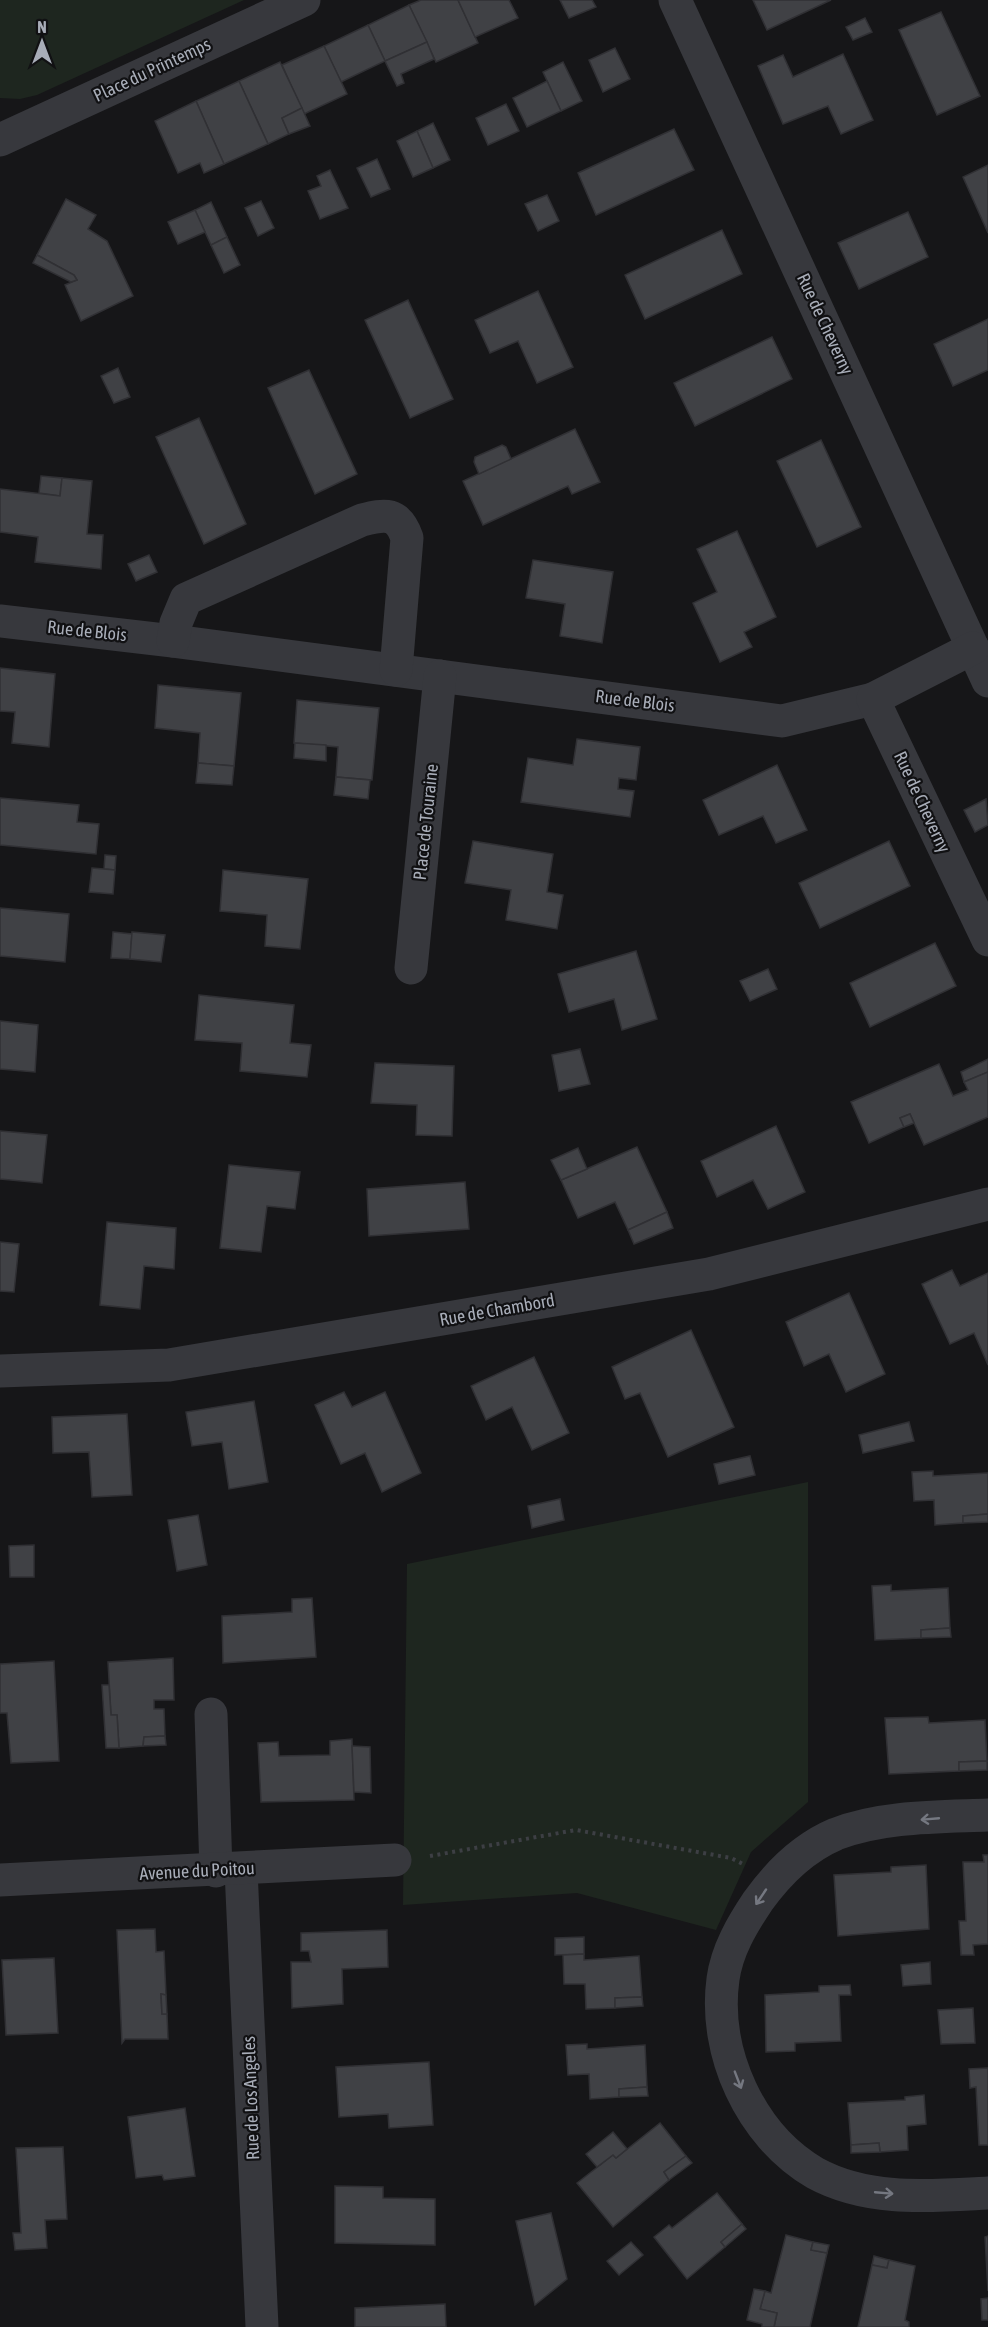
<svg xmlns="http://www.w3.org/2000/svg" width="988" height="2327" viewBox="0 0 988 2327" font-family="'Asap Condensed',sans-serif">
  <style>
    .green { fill: #1e261f }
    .building { fill: #404145; stroke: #303034; stroke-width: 1.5 }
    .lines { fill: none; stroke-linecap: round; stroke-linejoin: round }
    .path { stroke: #3d3f44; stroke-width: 4; stroke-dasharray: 3 4.5; stroke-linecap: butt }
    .minor { stroke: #37383d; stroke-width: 33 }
    .oneway { stroke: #757881 }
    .labels { text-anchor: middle; stroke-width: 4.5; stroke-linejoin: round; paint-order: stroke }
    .street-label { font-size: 18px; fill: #a8adb8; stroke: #111113 }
  </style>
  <rect width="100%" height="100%" fill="#161618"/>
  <!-- green -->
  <g class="green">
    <polygon points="0,0 244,0 37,95 20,99 0,98"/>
    <polygon points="808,1482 808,1802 751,1852 716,1930 577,1893 403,1905 407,1564"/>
  </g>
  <!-- building -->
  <g class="building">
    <polygon points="421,0 458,0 478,43 436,62 409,5"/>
    <polygon points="458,0 509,0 518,18 475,37"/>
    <polygon points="560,0 592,0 596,7 569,18"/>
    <polygon points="753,0 831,0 767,30"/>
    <polygon points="409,5 427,42 385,61 368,25"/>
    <polygon points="941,12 980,96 937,115 899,30"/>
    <polygon points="865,18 872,32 853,40 846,27"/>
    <polygon points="368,25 385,61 341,82 324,46"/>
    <polygon points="427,42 434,59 401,74 404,83 397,86 385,61"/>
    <polygon points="324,46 347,94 304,114 282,65"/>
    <polygon points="615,48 630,79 603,92 589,60"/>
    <polygon points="843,54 873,120 841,134 828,106 783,124 758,66 783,55 793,77"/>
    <polygon points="280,62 302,108 282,118 289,134 268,144 239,81"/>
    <polygon points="563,62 582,101 561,111 543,72"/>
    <polygon points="239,81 268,144 224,164 196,101"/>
    <polygon points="547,81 561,111 527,127 513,98"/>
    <polygon points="196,101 224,164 204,173 200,163 178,173 155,121"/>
    <polygon points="506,104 519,131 488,145 476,118"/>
    <polygon points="302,108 310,126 289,134 282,118"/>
    <polygon points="433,123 450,160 433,168 417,131"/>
    <polygon points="674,129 694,170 596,215 578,173"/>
    <polygon points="417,131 433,168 413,177 397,141"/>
    <polygon points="377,159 390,189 371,197 357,168"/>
    <polygon points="988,165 988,233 963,177"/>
    <polygon points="330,170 348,208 320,219 308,191 321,186 317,176"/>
    <polygon points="547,195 559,221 538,231 525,204"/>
    <polygon points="66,199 96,215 88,229 107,241 133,296 81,321 65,285 77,280 74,275 37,255"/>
    <polygon points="261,201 274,228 258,236 245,208"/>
    <polygon points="211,202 227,237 211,245 195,210"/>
    <polygon points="195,210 205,232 178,244 168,222"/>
    <polygon points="908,212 928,257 859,289 838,243"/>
    <polygon points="722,230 742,274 645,319 625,275"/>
    <polygon points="227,237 240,265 224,273 211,245"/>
    <polygon points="37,255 74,275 77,280 71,282 33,263"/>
    <polygon points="538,291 573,367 537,383 518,341 490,353 475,320"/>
    <polygon points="408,300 453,399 410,418 365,320"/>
    <polygon points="988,319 988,370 953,386 934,344"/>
    <polygon points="772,337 792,379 695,426 674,383"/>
    <polygon points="118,368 130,397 114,403 101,376"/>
    <polygon points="309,370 357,474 315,494 268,388"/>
    <polygon points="199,418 246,524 204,544 156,437"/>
    <polygon points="575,429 600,482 572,494 568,486 483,525 463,481"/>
    <polygon points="821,440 861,527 817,547 777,461"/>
    <polygon points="502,445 506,447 511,459 479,474 474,462 475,457"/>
    <polygon points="41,476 62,478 60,496 39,493"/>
    <polygon points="62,478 92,481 87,534 103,535 101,569 35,562 38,537 0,532 0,489 60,496"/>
    <polygon points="737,531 776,617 744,632 752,647 720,662 693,603 717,592 697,549"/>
    <polygon points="149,555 157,572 136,581 128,564"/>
    <polygon points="533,560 613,572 602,643 560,636 565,604 526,598"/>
    <polygon points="0,668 55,674 49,747 12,743 15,712 0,711"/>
    <polygon points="158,685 241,693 234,766 198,763 200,733 155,728"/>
    <polygon points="297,700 379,708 372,780 336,777 338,747 294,743"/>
    <polygon points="577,739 640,747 636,780 619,778 618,789 634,791 630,817 521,802 528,758 573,765"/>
    <polygon points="295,743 326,745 326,761 294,758"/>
    <polygon points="198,763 234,766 232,785 196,783"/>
    <polygon points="777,765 807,830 776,843 763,816 719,835 703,800"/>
    <polygon points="336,777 370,780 368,799 334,795"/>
    <polygon points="0,798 79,805 77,822 99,824 96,854 0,845"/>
    <polygon points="986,799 988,825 975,832 964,810"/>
    <polygon points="473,841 553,854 547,892 563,895 557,929 506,920 511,890 465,883"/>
    <polygon points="889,841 910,886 820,928 799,883"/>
    <polygon points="105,855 116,856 115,870 104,869"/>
    <polygon points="92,868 115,870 113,894 89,892"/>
    <polygon points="223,870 308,879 300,949 265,946 267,915 220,911"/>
    <polygon points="0,908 69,914 65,962 0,956"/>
    <polygon points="113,932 132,934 130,959 111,958"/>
    <polygon points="132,932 165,935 161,962 130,959"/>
    <polygon points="935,943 956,986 870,1027 850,983"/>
    <polygon points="636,951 657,1019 622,1030 614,999 569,1012 558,974"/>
    <polygon points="768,969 777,989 750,1001 740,981"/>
    <polygon points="199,995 294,1005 290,1043 311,1045 307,1077 240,1071 242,1043 195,1040"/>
    <polygon points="0,1021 38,1025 35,1072 0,1069"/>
    <polygon points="580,1049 590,1084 559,1091 552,1055"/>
    <polygon points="988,1059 988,1072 964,1082 961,1072"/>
    <polygon points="375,1063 454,1066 452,1136 416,1135 417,1105 371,1103"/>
    <polygon points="939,1064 953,1096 968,1090 964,1082 988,1072 988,1117 924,1145 910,1114 900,1118 904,1127 869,1143 851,1102"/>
    <polygon points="910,1114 914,1123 904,1127 900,1118"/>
    <polygon points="776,1126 805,1192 768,1209 753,1180 717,1197 701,1161"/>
    <polygon points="0,1131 47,1135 42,1183 0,1179"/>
    <polygon points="637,1147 667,1212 628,1230 615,1202 578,1218 561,1180"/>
    <polygon points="578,1148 587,1169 561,1180 551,1160"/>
    <polygon points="229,1165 300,1172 295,1209 267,1206 261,1252 220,1248"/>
    <polygon points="465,1182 469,1229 369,1236 367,1189"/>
    <polygon points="667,1212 673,1228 634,1244 628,1230"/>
    <polygon points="107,1222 176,1228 174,1269 144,1266 140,1309 100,1305"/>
    <polygon points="0,1242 19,1244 14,1292 0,1291"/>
    <polygon points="952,1270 960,1286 988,1273 988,1365 974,1333 950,1344 922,1284"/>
    <polygon points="849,1293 885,1374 846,1392 829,1354 804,1366 786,1322"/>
    <polygon points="691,1330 734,1427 668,1457 640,1393 625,1399 612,1367"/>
    <polygon points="534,1357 569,1433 532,1450 512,1407 486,1420 471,1386"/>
    <polygon points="344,1392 352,1407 385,1392 421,1473 382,1492 365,1453 341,1464 315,1405"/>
    <polygon points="254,1401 268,1482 229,1489 222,1442 192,1446 186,1412"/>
    <polygon points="127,1414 132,1495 92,1497 89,1452 53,1453 52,1417"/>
    <polygon points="909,1422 914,1441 863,1453 859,1435"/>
    <polygon points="750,1456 755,1475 719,1484 714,1464"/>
    <polygon points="933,1471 933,1476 988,1473 988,1514 963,1516 963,1523 935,1525 934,1500 914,1501 912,1472"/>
    <polygon points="560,1499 564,1520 532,1528 528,1506"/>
    <polygon points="988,1514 988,1522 963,1523 963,1516"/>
    <polygon points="198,1515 207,1565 177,1571 168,1520"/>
    <polygon points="34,1545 34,1577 10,1577 9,1546"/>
    <polygon points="891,1585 891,1591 948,1588 950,1628 921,1630 921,1638 875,1640 872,1586"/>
    <polygon points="312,1598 316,1657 223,1663 222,1616 292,1612 292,1599"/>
    <polygon points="950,1628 951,1637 921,1638 921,1630"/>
    <polygon points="173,1658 174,1700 154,1700 154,1709 164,1709 165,1736 144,1737 143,1746 119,1748 117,1715 111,1715 108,1662"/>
    <polygon points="54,1661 59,1761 11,1763 7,1713 0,1713 0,1664"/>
    <polygon points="102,1685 109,1685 111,1715 117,1715 119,1748 106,1748"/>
    <polygon points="928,1717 929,1723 985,1720 987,1761 959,1762 959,1771 889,1774 885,1718"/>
    <polygon points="165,1736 166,1745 143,1746 144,1737"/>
    <polygon points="352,1739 354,1800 261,1802 258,1743 278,1742 279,1756 330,1755 330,1741"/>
    <polygon points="352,1746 370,1747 371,1793 354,1792"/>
    <polygon points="987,1761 987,1770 959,1771 959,1762"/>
    <polygon points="983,1855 988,1855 988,1944 973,1945 974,1955 961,1955 959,1921 966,1921 963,1862 984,1862"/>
    <polygon points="926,1865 929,1929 838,1936 834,1875 891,1872 891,1867"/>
    <polygon points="155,1929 156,1952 164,1951 166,1995 161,1994 162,2014 167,2014 168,2039 125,2039 122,2043 117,1930"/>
    <polygon points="387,1930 388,1967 342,1969 343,2004 292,2008 291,1962 311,1962 309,1951 301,1951 301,1933"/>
    <polygon points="584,1937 584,1954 555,1955 555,1938"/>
    <polygon points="584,1954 584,1960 639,1956 642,1997 615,1998 615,2008 586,2009 585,1984 564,1984 563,1955"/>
    <polygon points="54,1958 58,2033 6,2035 2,1960"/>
    <polygon points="930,1962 931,1984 903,1986 901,1965"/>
    <polygon points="850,1985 851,1995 839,1995 841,2041 795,2043 795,2051 766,2052 765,1995 819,1992 819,1986"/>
    <polygon points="161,1994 166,1995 167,2014 162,2014"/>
    <polygon points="642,1997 643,2006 615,2008 615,1998"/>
    <polygon points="973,2008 975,2043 941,2044 938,2010"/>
    <polygon points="587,2044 587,2049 645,2045 647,2087 619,2089 619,2097 590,2099 589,2074 568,2075 566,2045"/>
    <polygon points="429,2062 433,2125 389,2128 388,2114 339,2117 336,2067"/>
    <polygon points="988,2068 988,2145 979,2145 976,2087 970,2088 969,2069"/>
    <polygon points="647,2087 648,2096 619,2097 619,2089"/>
    <polygon points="924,2095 926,2124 907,2126 908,2150 880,2152 879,2143 851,2145 848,2103 905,2100 905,2097"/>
    <polygon points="185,2108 195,2176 164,2180 162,2175 136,2178 128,2117"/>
    <polygon points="660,2123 686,2156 664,2172 669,2180 613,2227 577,2183 613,2155 616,2158"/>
    <polygon points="613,2132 627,2149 616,2158 613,2155 597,2167 586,2154"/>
    <polygon points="879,2143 880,2152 851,2153 851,2145"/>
    <polygon points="63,2147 67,2219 45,2220 47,2248 15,2250 13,2233 21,2233 16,2148"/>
    <polygon points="686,2156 692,2163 669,2180 664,2172"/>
    <polygon points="335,2186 383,2187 383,2198 435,2199 435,2245 335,2243"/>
    <polygon points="717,2193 742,2224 721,2242 725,2247 687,2279 654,2237 669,2225 672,2228"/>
    <polygon points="551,2213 567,2279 535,2305 516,2221"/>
    <polygon points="742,2224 746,2229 725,2247 721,2242"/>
    <polygon points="786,2235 813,2242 811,2250 827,2253 810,2327 774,2327 777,2313 760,2309 765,2291 771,2293"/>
    <polygon points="988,2236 988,2291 985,2237"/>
    <polygon points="631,2242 643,2255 619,2275 607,2261"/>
    <polygon points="813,2242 829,2245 827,2253 811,2250"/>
    <polygon points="874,2256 889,2260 887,2268 872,2265"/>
    <polygon points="889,2260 915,2266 905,2320 909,2322 909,2327 858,2327 872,2265 887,2268"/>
    <polygon points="754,2289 765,2291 760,2309 777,2313 774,2327 762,2327 762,2324 747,2320"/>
    <polygon points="988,2298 988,2320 982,2320 981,2299"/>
    <polygon points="445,2304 446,2327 355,2327 355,2308"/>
  </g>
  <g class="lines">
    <!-- path -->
    <polyline class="path" points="430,1856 576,1830 731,1858 743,1864"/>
    <!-- minor -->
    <g class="minor">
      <polyline points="675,0 988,681"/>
      <polyline points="0,140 304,0"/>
      <polyline points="0,621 173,641 782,721 873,699"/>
      <path d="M173,641L176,623L186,599L362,520C386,514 398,512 407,538L396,670"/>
      <polyline points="973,648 873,699 988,940"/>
      <polyline points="411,968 440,676"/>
      <polyline points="0,1371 169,1365 709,1274 988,1204"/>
      <polyline points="211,1714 216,1871"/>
      <path d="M988,1815C939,1817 882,1816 836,1834C803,1848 778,1873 758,1901C742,1925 727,1950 723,1979C713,2052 750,2135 815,2173C868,2202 930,2196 988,2193"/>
      <polyline points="241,1870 262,2327"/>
      <polyline points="0,1880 395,1860"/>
    </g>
  </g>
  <!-- one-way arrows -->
  <defs><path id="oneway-shaft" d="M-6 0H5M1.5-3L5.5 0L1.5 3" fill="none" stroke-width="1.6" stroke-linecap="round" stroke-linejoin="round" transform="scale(1.5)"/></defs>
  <g class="oneway">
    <use href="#oneway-shaft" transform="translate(930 1819) rotate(175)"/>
    <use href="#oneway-shaft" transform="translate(761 1897) rotate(124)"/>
    <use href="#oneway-shaft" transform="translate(738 2080) rotate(69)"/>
    <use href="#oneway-shaft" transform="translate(884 2193) rotate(5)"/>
  </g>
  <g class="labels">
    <!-- street labels -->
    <g class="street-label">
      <text transform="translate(152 70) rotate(-25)" y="6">Place du Printemps</text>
      <text transform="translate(825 324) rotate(65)" y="6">Rue de Cheverny</text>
      <text transform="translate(87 631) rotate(6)" y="6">Rue de Blois</text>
      <text transform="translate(635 701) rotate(7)" y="6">Rue de Blois</text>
      <text transform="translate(922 802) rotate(65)" y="6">Rue de Cheverny</text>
      <text transform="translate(426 822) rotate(-84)" y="6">Place de Touraine</text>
      <text transform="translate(497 1310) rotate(-10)" y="6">Rue de Chambord</text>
      <text transform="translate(197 1871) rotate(-3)" y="6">Avenue du Poitou</text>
      <text transform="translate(251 2098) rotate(-92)" y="6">Rue de Los Angeles</text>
    </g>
  </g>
  <!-- north arrow -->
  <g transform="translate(42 42)" stroke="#111113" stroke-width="4.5" paint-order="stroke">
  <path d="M0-4.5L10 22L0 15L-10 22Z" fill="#a8adb8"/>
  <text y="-9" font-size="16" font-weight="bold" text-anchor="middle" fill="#a8adb8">N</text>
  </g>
</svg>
